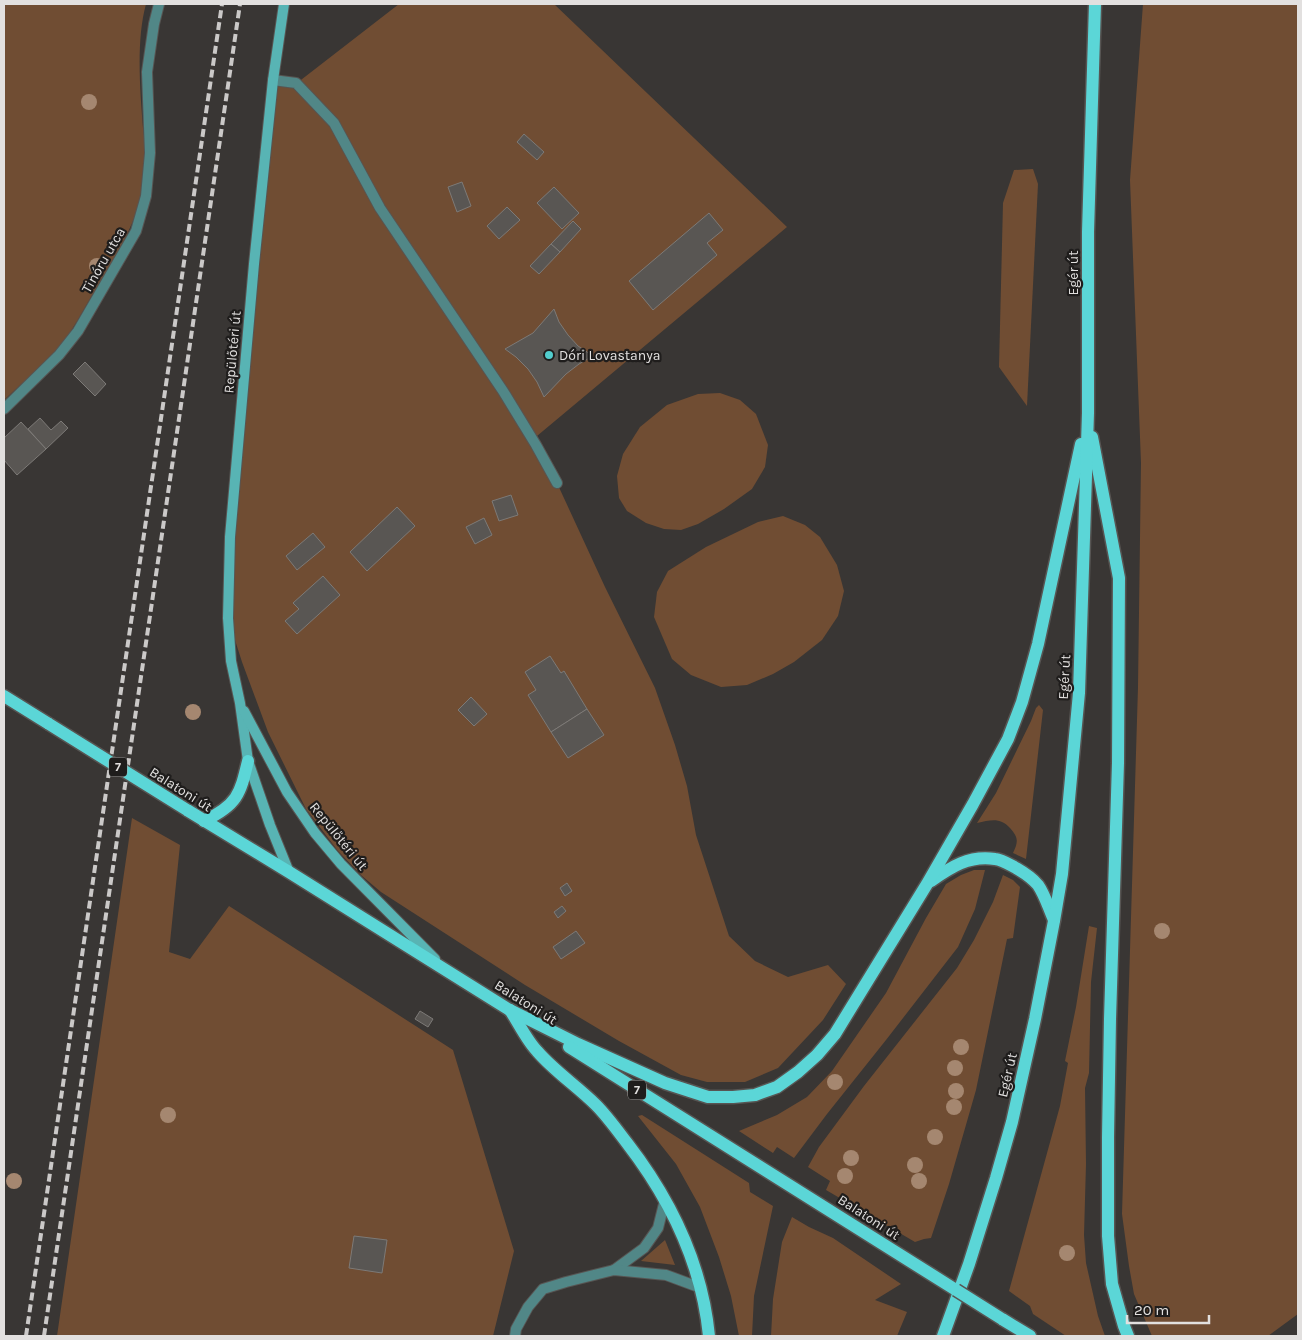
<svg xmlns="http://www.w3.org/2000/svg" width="1302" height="1340" viewBox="0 0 1302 1340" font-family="Karla,sans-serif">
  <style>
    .green { fill: #704d33 }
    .building { fill: #595653; stroke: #7d7a77 }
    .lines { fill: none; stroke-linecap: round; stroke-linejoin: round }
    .lane-casing { stroke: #575553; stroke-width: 12 }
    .street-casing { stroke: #575553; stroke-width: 12 }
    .secondary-casing { stroke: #575553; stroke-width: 12 }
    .primary-casing { stroke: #575553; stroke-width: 15 }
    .lane { stroke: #518787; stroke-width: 10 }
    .street { stroke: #518787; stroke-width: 10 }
    .secondary { stroke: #58b4b4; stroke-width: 10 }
    .primary { stroke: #5bd6d7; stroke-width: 12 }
    .rail { stroke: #cbc9c8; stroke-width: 4; stroke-dasharray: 8 4; stroke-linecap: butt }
    .primary-bridge-casing { stroke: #575553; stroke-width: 15; stroke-linecap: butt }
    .primary-bridge { stroke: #5bd6d7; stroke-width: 12 }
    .tree { fill: #a58770 }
    .poi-dot { fill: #52cdcd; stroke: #1f1d1c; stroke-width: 2 }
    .labels { text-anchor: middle; stroke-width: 4.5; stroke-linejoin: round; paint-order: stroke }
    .shield { fill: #1f1d1c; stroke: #a8a6a4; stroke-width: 1 }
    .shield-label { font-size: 12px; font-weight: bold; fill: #e2e0df }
    .street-label { font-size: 14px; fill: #e2e0df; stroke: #1f1d1c }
    .poi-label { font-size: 14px; fill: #e2e0df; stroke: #1f1d1c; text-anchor: start }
  </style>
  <rect width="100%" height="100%" fill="#393634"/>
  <!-- green -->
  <g class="green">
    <path d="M4,4H146C136,40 140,90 143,128C144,137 146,146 146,154C149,207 117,254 91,297C82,312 74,328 63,342C47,363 24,381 4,400Z"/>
    <polygon points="399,4 554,4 787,227 537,436 557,483 605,587 655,688 675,745 687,786 696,835 729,936 755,961 788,977 828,965 846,984 823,1020 778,1068 745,1082 707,1082 681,1075 619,1041 525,985 381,892 362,876 338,851 306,809 268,732 242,662 228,618 230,537 273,80 297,83"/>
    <polygon points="1143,4 1298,4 1298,1314 1268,1336 1152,1336 1134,1294 1129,1266 1122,1214 1138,687 1141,463 1130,180"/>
    <polygon points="1033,169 1038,184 1027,406 999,367 1003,203 1014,170"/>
    <polygon points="720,393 740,400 756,414 768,445 765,467 752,489 724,509 698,524 681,530 664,529 646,523 627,511 619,498 617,476 623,454 640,427 667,405 698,394"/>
    <polygon points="783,516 805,525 820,537 837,565 844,591 838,616 822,640 794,662 773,674 747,685 721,687 691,675 672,659 654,617 657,592 668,571 706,547 758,522"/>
    <path d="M1039,705L1043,710L1026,859L1013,853C1018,842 1019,838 1010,828C1000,817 991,820 977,823L996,793L1031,721L1036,708Z"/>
    <polygon points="132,818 180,845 169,952 190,959 229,906 453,1050 514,1251 493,1336 57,1336"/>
    <polygon points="974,870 985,870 975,909 958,947 886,1040 827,1114 794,1158 777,1147 773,1153 739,1131 777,1115 807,1097 832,1071 886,993 926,918 946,884 961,875"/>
    <polygon points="1003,875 1013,880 1020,887 1013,938 1007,939 976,1090 949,1184 931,1238 924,1239 915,1242 826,1190 830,1181 808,1167 819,1147 864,1086 957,968 974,940 993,902"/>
    <polygon points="1089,926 1097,928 1091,982 1089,1073 1085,1088 1086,1164 1084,1235 1086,1263 1098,1316 1105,1336 1066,1336 1033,1314 1030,1306 1009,1291 1060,1106 1068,1063 1065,1061 1076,1007"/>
    <polygon points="642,1115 749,1183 750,1192 773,1206 754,1296 752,1336 739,1336 731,1296 719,1257 700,1207 676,1164 638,1116"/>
    <polygon points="792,1217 809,1227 833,1238 901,1284 875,1300 907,1312 897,1336 771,1336 773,1299 782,1242"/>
    <polygon points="665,1240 675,1265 641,1261"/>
  </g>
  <!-- building -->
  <g class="building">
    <polygon points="524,134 544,152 537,160 517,142"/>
    <polygon points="462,182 471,206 457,212 448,187"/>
    <polygon points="554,187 579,213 562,229 537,203"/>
    <polygon points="507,207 520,220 499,239 487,226"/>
    <polygon points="709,213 723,230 707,243 717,255 653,310 629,281"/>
    <polygon points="573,221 581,229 560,252 551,244"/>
    <polygon points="551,244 560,252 539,274 530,266"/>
    <polygon points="554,309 559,322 568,335 578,346 593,356 579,364 566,374 544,397 537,382 528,369 516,357 505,349 533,333"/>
    <polygon points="85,362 106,384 95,396 73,374"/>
    <polygon points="40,418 51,430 61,421 68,428 46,449 28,429"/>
    <polygon points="21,422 46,449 17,475 4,460 4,438"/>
    <polygon points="511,495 518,515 499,521 492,501"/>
    <polygon points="397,507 415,526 367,571 350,552"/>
    <polygon points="484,518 492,535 475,544 466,527"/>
    <polygon points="313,533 325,547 297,570 286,556"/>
    <polygon points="323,576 340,595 297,634 285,621 299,609 293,603"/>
    <polygon points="550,656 561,673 564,671 587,709 551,732 528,695 536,690 525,672"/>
    <polygon points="471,697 487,714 474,726 458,710"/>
    <polygon points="587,709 604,735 568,758 551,732"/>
    <polygon points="567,883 572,891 565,896 560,888"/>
    <polygon points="562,906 566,911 558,918 554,912"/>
    <polygon points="576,931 585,943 561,959 553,947"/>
    <polygon points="420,1011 433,1019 428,1027 415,1019"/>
    <polygon points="354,1236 387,1240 382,1273 349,1268"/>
  </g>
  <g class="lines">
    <defs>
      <polyline id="lane" points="273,80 296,83 334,123 380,208 503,391 536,445 557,483"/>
      <g id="street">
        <polyline points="4,409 59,355 78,331 136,231 146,196 150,153 147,72 154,24 159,4"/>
        <polyline points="614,1270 644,1248 658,1228 665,1200"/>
        <polyline points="515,1336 516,1329 528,1307 543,1289 566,1282 614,1270 666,1275 701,1288"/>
      </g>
      <g id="secondary">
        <polyline points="284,4 273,80 254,264 230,537 228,618 231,661 240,703 248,761 270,825 289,872"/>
        <polyline points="244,711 287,792 315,833 341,864 435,959"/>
      </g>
      <g id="primary">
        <polyline points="1092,437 1119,578 1118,763 1110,1019 1108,1137 1108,1236 1112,1284 1124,1326 1128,1336"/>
        <polyline points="4,696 49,724"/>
        <polyline points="187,810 289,872 516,1014"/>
        <path d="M204,821C237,805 240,795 248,761"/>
        <path d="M931,881C951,867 969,855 995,859C1003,860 1010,865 1016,868C1023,872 1033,879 1038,885C1045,895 1049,909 1054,920"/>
        <polyline points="510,1010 578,1044 665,1083 708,1097 733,1097 755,1095 777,1087 798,1072 817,1055 835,1034 927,884 973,804 1008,739 1022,702 1038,644 1081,444"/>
        <path d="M510,1010C518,1022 527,1041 537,1051C554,1071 577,1086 596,1105C607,1116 617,1130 627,1143C671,1200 702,1265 709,1336"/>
        <polyline points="569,1047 956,1290"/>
        <polyline points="1002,1319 1030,1336"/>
        <polyline points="943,1336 969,1264 996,1178 1012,1122 1035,1019 1054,921 1062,874 1079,693 1088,413 1088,232 1095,4"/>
      </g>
    </defs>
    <!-- lane casing -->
    <use href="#lane" class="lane-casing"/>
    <!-- street casing -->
    <use href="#street" class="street-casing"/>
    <!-- secondary casing -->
    <use href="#secondary" class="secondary-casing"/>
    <!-- primary casing -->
    <use href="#primary" class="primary-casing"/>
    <!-- lane -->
    <use href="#lane" class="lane"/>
    <!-- street -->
    <use href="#street" class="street"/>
    <!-- secondary -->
    <use href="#secondary" class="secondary"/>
    <!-- primary -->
    <use href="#primary" class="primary"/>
    <!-- rail -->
    <g class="rail">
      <polyline points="26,1336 222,4"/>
      <polyline points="44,1336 240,4"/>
    </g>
    <defs>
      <g id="primary-bridge">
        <polyline points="49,724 187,810"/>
        <polyline points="956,1290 1002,1319"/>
      </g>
    </defs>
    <!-- primary-bridge casing -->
    <use href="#primary-bridge" class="primary-bridge-casing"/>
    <!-- primary-bridge -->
    <use href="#primary-bridge" class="primary-bridge"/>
  </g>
  <!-- trees -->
  <g class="tree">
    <circle cx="89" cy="102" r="8"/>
    <circle cx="97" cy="266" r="8"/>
    <circle cx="193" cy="712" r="8"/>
    <circle cx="1162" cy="931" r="8"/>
    <circle cx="961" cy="1047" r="8"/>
    <circle cx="955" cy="1068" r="8"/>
    <circle cx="835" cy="1082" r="8"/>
    <circle cx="956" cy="1091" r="8"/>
    <circle cx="954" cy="1107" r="8"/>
    <circle cx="168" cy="1115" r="8"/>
    <circle cx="935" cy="1137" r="8"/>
    <circle cx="851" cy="1158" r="8"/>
    <circle cx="915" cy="1165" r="8"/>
    <circle cx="845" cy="1176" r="8"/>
    <circle cx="14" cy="1181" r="8"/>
    <circle cx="919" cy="1181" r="8"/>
    <circle cx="1067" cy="1253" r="8"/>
  </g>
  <!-- markers -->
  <circle class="poi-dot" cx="549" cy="355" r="5"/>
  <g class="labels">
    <!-- shield labels -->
    <g class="shield">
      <rect x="109" y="757.5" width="18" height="19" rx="4"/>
      <rect x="628" y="1080.5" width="18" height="19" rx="4"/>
    </g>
    <g class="shield-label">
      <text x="118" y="771">7</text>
      <text x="637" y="1094">7</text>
    </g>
    <!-- street labels -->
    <g class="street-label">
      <text transform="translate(103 260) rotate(-60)" y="5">Tinóru utca</text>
      <text transform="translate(1073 273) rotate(-90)" y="5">Egér út</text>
      <text transform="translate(232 352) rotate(-85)" y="5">Repülőtéri út</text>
      <text transform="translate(1064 677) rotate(-87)" y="5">Egér út</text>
      <text transform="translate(181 789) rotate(32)" y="5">Balatoni út</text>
      <text transform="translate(339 836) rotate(51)" y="5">Repülőtéri út</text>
      <text transform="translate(526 1002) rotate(32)" y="5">Balatoni út</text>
      <text transform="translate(1007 1075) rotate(-77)" y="5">Egér út</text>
      <text transform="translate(869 1217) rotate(33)" y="5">Balatoni út</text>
    </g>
    <!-- poi labels -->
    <g class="poi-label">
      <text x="559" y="360">Dóri Lovastanya</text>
    </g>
  </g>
  <!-- border -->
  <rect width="1302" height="1340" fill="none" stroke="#e2e0df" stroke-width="10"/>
  <!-- scale -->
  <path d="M1127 1315v8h82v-8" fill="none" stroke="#e2e0df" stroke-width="2.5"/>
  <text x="1134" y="1315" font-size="15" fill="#e2e0df" stroke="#1f1d1c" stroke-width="4" paint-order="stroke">20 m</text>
</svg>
